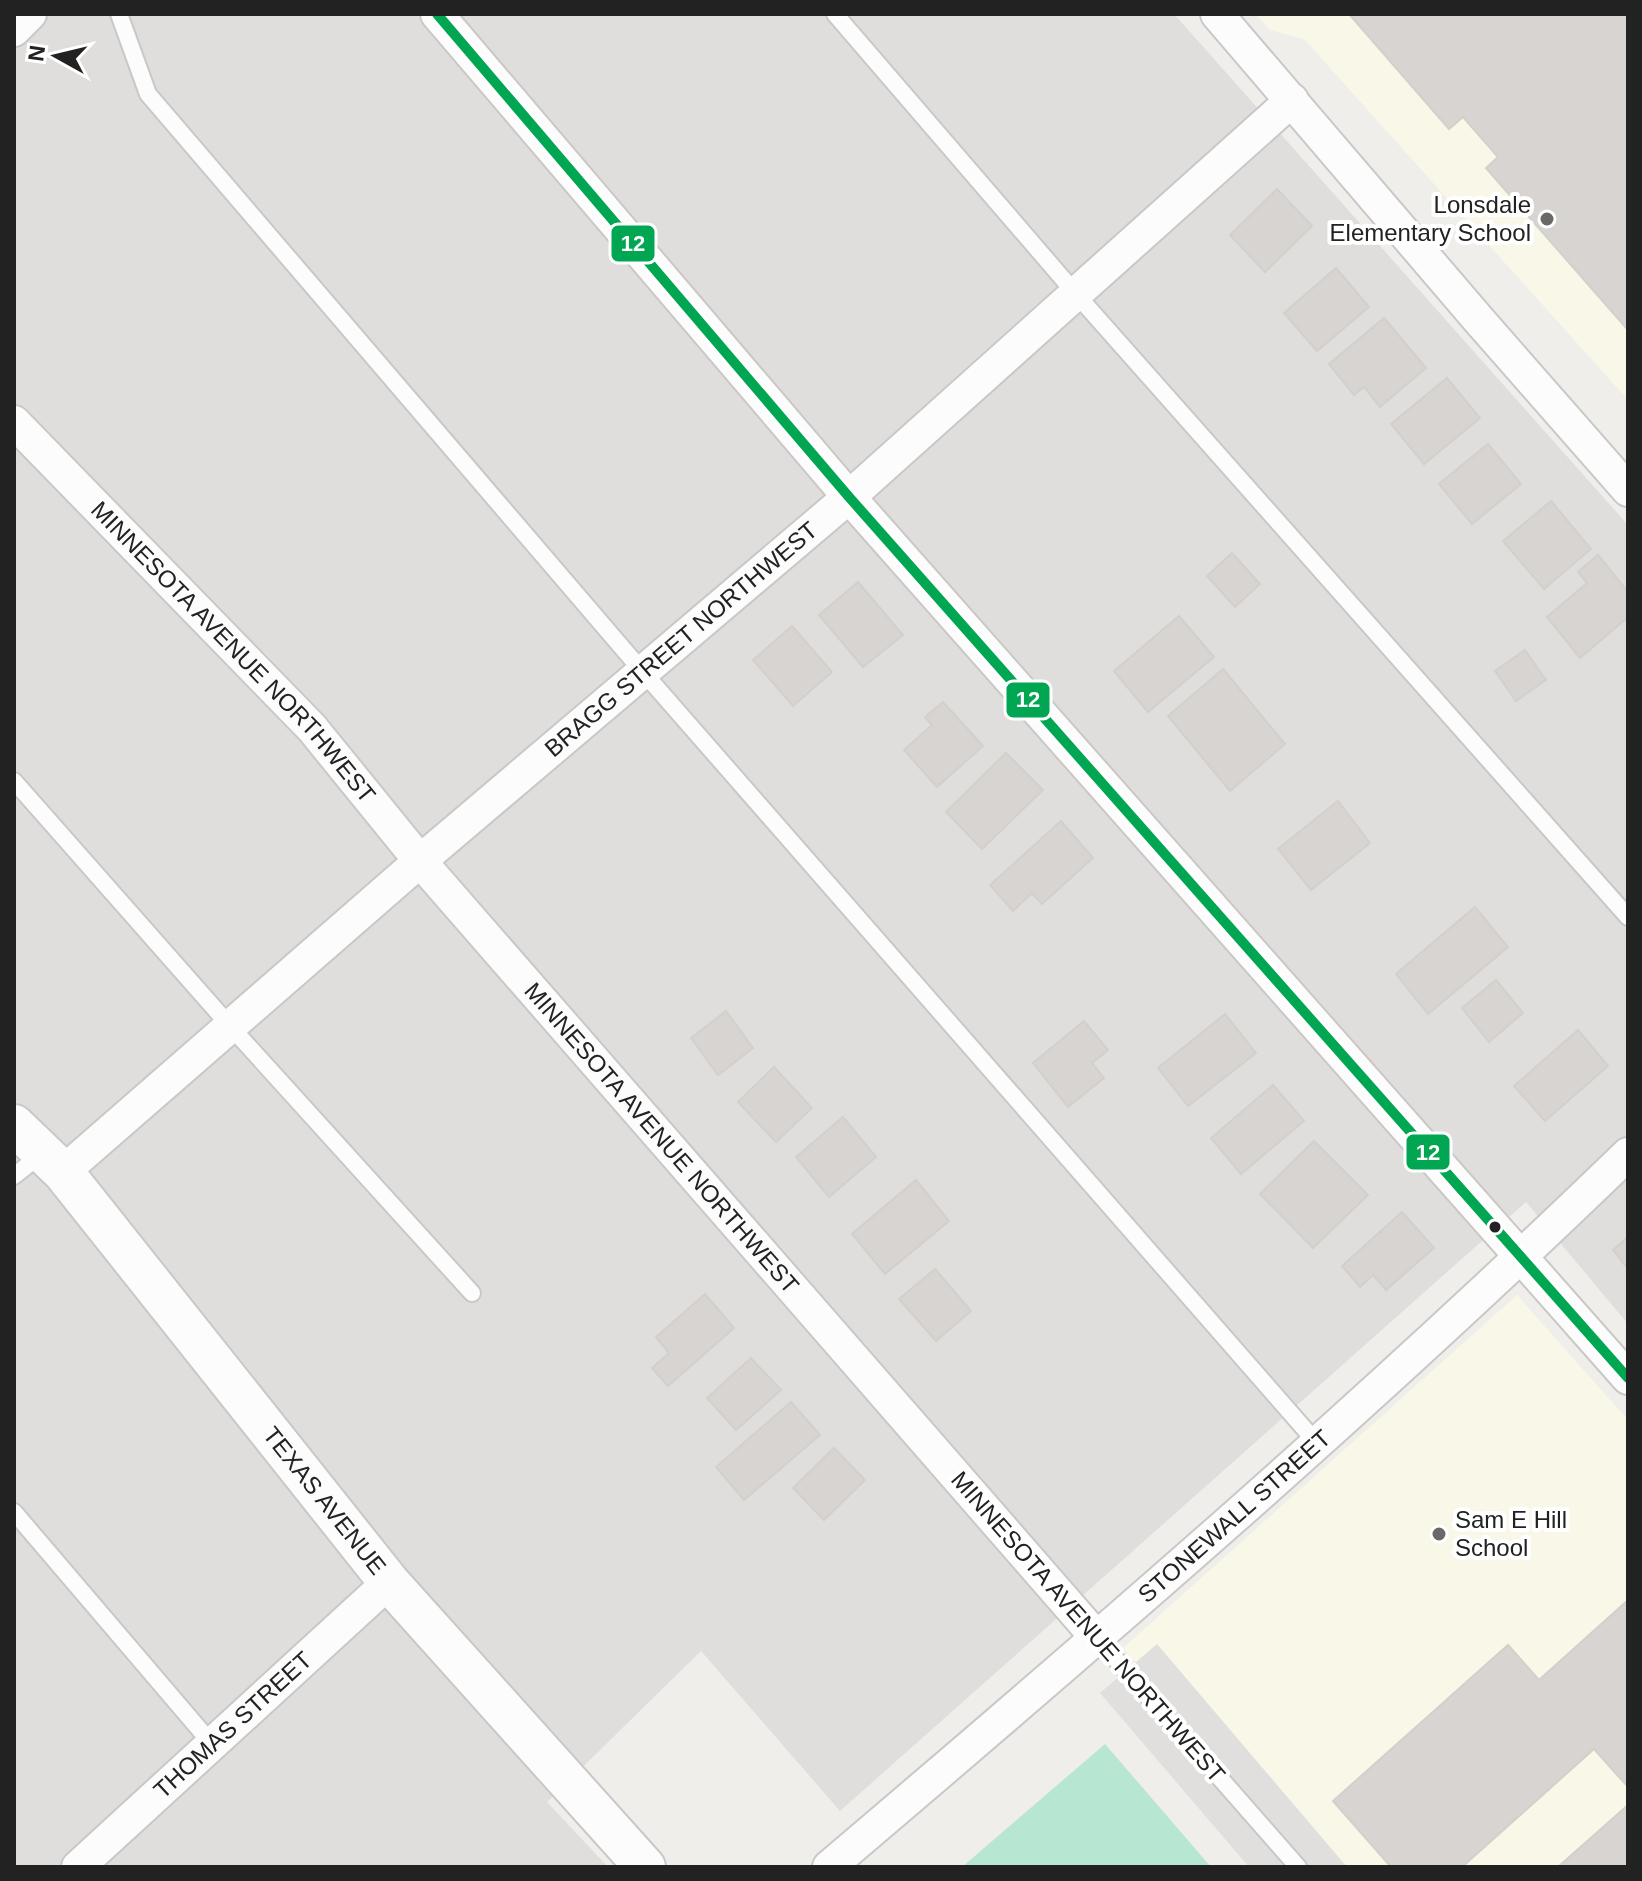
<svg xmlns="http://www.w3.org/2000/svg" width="1642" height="1881" viewBox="0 0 1642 1881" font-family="Arial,sans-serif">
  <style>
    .residential { fill: #dfdedc }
    .education { fill: #f8f7e8 }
    .pitch { fill: #b7e6d2 }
    .parking { fill: #e0dfde }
    .building { fill: #d7d4d2; stroke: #d3d0cc; stroke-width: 2 }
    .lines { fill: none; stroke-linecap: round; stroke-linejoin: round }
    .service-casing { stroke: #c9c8c7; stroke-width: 20 }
    .minor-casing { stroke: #c9c8c7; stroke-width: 36 }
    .tertiary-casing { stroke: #c9c8c7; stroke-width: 44 }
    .service { stroke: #fdfcfc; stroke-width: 16 }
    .minor { stroke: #fdfcfc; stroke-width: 32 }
    .tertiary { stroke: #fdfcfc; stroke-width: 40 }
    .bus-1-casing { stroke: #fff; stroke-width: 16 }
    .bus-1 { stroke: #00a651; stroke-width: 10 }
    .poi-dot { fill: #6a6968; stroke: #fff; stroke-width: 3 }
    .bus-dot { fill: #222; stroke: #fff; stroke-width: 3 }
    .labels { text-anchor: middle; stroke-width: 8; stroke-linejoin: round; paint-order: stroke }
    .poi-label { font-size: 24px; fill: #222; stroke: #fff; text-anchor: end }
    .street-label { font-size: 24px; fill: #222; stroke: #fff }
    .line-badge { stroke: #fff; stroke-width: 3 }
    .badge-label { font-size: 22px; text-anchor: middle; font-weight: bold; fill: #fff }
  </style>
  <rect width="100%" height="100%" fill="#f0eeeb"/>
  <!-- residential -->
  <polygon class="residential" points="14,14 1174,14 1628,525 1628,1324 1526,1202 840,1811 701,1651 547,1802 608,1867 14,1867"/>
  <!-- education -->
  <g class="education">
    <polygon points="1256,14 1628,14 1628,400 1304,39 1270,30"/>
    <polygon points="1517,1295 1628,1420 1628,1867 1318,1867 1123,1648"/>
  </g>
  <!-- pitch -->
  <polygon class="pitch" points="1105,1744 1211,1867 962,1867"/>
  <!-- parking -->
  <polygon class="parking" points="1157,1644 1347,1867 1249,1867 1100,1693"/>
  <!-- building -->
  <g class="building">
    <polygon points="1349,14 1628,14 1628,127 1626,129 1628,132 1628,330 1486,168 1498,157 1463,117 1449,129"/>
    <polygon points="1277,189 1312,226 1265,272 1230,235"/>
    <polygon points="1336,268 1369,307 1317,351 1284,313"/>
    <polygon points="1384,318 1426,368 1380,407 1364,387 1354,395 1329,364"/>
    <polygon points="1447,378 1480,418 1424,464 1391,424"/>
    <polygon points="1488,444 1521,484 1472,524 1439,484"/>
    <polygon points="1551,501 1591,549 1544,589 1503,541"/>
    <polygon points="1232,553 1260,584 1235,607 1207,576"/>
    <polygon points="1598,555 1628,592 1628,617 1580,658 1547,617 1587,583 1578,572"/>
    <polygon points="858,582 903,635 863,667 819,615"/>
    <polygon points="1179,616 1214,657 1148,712 1114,671"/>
    <polygon points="792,626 832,672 793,706 753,660"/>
    <polygon points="1525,650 1546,680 1516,701 1495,671"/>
    <polygon points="1223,669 1285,744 1230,791 1168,716"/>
    <polygon points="943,702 983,746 937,787 904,750 932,725 925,717"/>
    <polygon points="1006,753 1043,790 982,849 946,812"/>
    <polygon points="1338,801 1370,843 1311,890 1278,849"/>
    <polygon points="1061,821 1093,858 1042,904 1032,893 1013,911 990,885"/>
    <polygon points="1475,907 1508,947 1428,1014 1396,974"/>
    <polygon points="1496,980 1523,1013 1489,1042 1462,1008"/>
    <polygon points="726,1011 753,1048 718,1075 691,1038"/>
    <polygon points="1225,1014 1256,1053 1188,1106 1158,1068"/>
    <polygon points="1084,1021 1108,1050 1092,1063 1104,1078 1068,1107 1033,1063"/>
    <polygon points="1578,1030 1608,1066 1545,1121 1514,1086"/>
    <polygon points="774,1067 812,1108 776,1142 738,1102"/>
    <polygon points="1273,1085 1304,1121 1241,1174 1211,1138"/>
    <polygon points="843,1117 876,1157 829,1197 796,1157"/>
    <polygon points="1314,1141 1368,1195 1313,1248 1260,1194"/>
    <polygon points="916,1180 949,1221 885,1274 852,1234"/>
    <polygon points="1402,1212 1434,1248 1386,1290 1373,1275 1360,1287 1342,1266"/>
    <polygon points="1628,1237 1628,1269 1613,1250"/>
    <polygon points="935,1269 971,1311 936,1341 899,1299"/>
    <polygon points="705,1294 734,1328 668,1386 652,1368 669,1353 656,1337"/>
    <polygon points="751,1358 781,1390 736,1430 707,1398"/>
    <polygon points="791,1402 820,1435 744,1500 716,1467"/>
    <polygon points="834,1448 865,1480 824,1520 793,1488"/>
    <polygon points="1628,1600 1628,1787 1594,1749 1462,1867 1391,1867 1333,1801 1508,1645 1539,1680"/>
    <polygon points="1628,1805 1628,1867 1558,1867"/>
  </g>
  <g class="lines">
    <defs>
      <g id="service">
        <polyline points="119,14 148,94 643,672 1316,1442"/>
        <polyline points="835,14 1076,294 1628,917"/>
        <polyline points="14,781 230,1026 472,1293"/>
        <polyline points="14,1176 43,1153"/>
        <polyline points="14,1512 212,1744"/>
        <polyline points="1098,1639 1298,1867"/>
      </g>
      <g id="minor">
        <polyline points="437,14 849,497 1628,1378"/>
        <polyline points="1217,14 1478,319 1628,490"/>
        <polyline points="14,30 30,14"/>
        <path id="s1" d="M14,422L312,728L420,861L1098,1639"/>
        <path id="s2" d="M63,1172L420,861L849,497L1292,100"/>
        <path id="s3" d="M78,1867L389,1582"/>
        <path id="s4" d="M829,1867C1101,1636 1372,1402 1628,1154"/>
      </g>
      <g id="tertiary">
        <path id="s5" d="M14,1125L63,1172L389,1582L645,1867"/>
      </g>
    </defs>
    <!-- service casing -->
    <use href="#service" class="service-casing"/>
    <!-- minor casing -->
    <use href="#minor" class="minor-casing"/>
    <!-- tertiary casing -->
    <use href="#tertiary" class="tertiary-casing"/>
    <!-- service -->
    <use href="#service" class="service"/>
    <!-- minor -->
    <use href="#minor" class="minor"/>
    <!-- tertiary -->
    <use href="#tertiary" class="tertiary"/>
    <defs>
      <polyline id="bus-1" points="437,14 849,497 1628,1378"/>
    </defs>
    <!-- bus-1 casing -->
    <use href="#bus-1" class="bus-1-casing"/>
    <!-- bus-1 -->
    <use href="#bus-1" class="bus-1"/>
  </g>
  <!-- markers -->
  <g class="poi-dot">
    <circle cx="1547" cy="219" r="8"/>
    <circle cx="1439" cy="1534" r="8"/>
  </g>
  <circle class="bus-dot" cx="1495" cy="1227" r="7"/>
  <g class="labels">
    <!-- poi labels -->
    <g class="poi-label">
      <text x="1531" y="213">Lonsdale<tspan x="1531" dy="28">Elementary School</tspan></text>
      <text x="1455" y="1528" text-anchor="start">Sam E Hill<tspan x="1455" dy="28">School</tspan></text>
    </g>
    <!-- street labels -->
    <g class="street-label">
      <text dy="8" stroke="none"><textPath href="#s2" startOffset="816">BRAGG STREET NORTHWEST</textPath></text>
      <text dy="8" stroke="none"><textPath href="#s1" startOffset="318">MINNESOTA AVENUE NORTHWEST</textPath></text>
      <text dy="8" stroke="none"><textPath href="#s1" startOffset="966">MINNESOTA AVENUE NORTHWEST</textPath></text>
      <text dy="8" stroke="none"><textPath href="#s5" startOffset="488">TEXAS AVENUE</textPath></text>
      <text dy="8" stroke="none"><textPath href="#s4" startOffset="536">STONEWALL STREET</textPath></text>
      <text transform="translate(1088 1627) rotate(49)" y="8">MINNESOTA AVENUE NORTHWEST</text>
      <text dy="8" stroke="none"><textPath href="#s3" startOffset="210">THOMAS STREET</textPath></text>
    </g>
  </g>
  <g class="line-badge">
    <rect x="610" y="224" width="46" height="39" rx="8" fill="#00a651"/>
    <rect x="1005" y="681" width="46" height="38" rx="8" fill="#00a651"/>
    <rect x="1405" y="1133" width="46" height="38" rx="8" fill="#00a651"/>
  </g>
  <g class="badge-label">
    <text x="633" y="251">12</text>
    <text x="1028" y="707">12</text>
    <text x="1428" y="1160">12</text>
  </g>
  <!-- border -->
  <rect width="1642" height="1881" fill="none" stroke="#222222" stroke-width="32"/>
  <!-- north arrow -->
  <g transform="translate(56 56) rotate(278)" stroke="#ffffff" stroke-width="6" paint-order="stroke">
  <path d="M0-6L14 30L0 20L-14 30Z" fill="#222222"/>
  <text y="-12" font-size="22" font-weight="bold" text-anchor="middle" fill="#222222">N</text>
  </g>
</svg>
